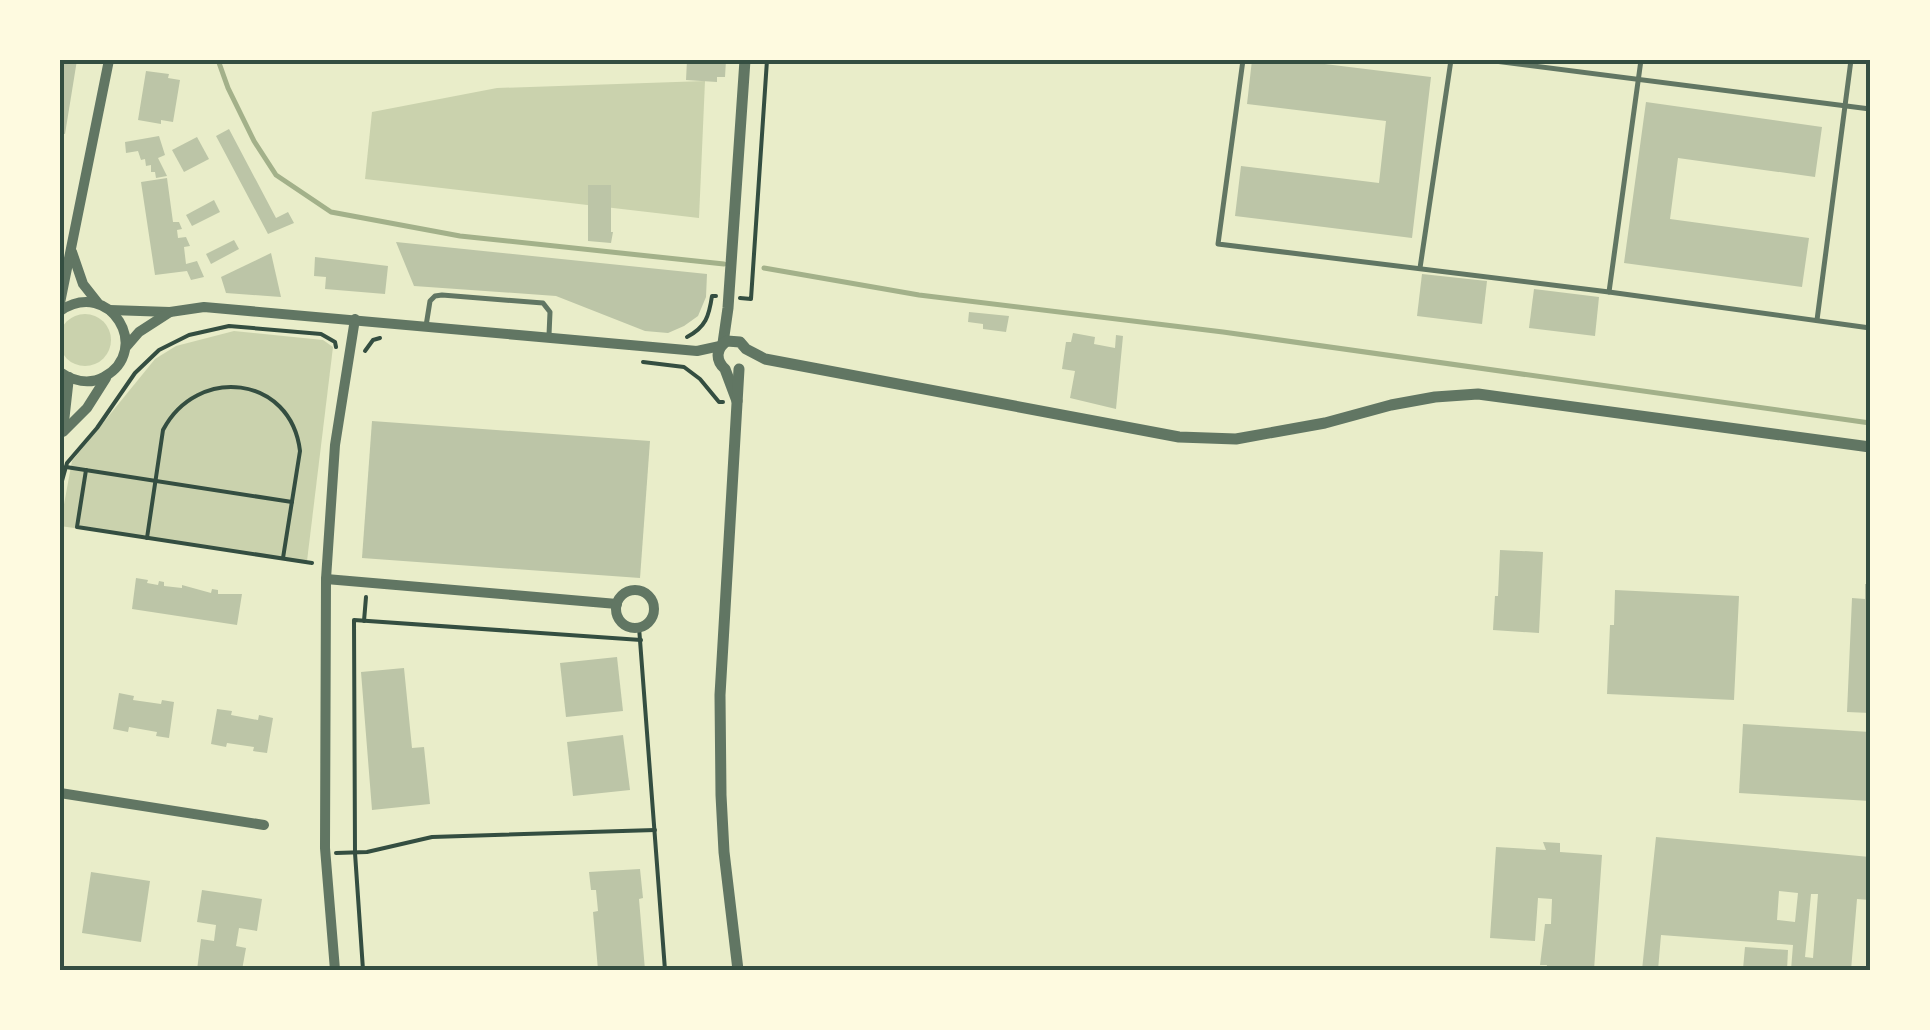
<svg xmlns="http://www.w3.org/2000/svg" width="1930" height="1030" viewBox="0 0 1930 1030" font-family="'IBM Plex Sans',sans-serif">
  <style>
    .green { fill: #cad2ad }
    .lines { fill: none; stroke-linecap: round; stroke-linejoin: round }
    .stream { stroke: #a3b18a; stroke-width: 5 }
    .building { fill: #bcc5a7; fill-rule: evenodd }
    .path { stroke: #344e41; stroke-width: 4 }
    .service { stroke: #617663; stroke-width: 5 }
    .minor { stroke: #617663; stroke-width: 10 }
    .tertiary { stroke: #617663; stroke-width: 11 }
    .neatline { fill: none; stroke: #344e41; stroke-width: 4 }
  </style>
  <rect width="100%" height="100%" fill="#e9edc9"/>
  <!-- green -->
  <g class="green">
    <polygon points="705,81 699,218 365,179 372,112 497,88"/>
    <circle cx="85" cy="340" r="26"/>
    <polygon points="234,331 323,340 333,347 307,561 60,526 72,461 155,359 176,346"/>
  </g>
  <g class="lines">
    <!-- stream -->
    <g class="stream">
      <polyline points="218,60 228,88 254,141 276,175 331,212 460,236 724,264"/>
      <polyline points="764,268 919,295 1223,332 1870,423"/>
    </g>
  </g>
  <!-- building -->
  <g class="building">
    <polygon points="60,60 77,60 65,134 60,133"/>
    <polygon points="687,60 726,60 725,77 717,77 717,82 686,80"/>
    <polygon points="1252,60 1292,60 1431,77 1412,238 1235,216 1241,166 1379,183 1386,121 1247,104"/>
    <polygon points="146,71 169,74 168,78 180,80 173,122 161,120 161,124 138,120"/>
    <polygon points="1646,102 1822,127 1815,177 1678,158 1670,219 1809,238 1802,287 1624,263"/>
    <polygon points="229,129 276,218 288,212 294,223 268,234 216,136"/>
    <polygon points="159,136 165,155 158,158 167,176 156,178 155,172 151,172 151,165 146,166 145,159 141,160 138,151 126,153 125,142"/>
    <polygon points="197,137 209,159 184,172 172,150"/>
    <polygon points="167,178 173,222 179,222 182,229 177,230 178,238 186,237 190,246 184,247 186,264 197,261 204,277 191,280 187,271 155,275 141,182"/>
    <polygon points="588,185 611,185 611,232 613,232 611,243 588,241"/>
    <polygon points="214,200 220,212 192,226 186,215"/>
    <polygon points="234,240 239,249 211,264 206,254"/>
    <polygon points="396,242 707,274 706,297 698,316 684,326 668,333 645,331 556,296 414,286"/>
    <polygon points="271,253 281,297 226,293 221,277"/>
    <polygon points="315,257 388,266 385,294 325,289 326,277 314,276"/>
    <polygon points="1422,274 1487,281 1482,324 1417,316"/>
    <polygon points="1534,289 1599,297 1595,336 1529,328"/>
    <polygon points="969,312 1009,316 1006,332 983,329 983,324 968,322"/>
    <polygon points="1073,333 1095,337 1094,344 1115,348 1116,335 1123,336 1116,409 1070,398 1075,371 1062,369 1066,342 1071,342"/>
    <polygon points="372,421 650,441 640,578 362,558"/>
    <polygon points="1500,550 1543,552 1539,633 1493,630 1495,596 1498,596"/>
    <polygon points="136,578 148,580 147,583 158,585 159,581 164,582 164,586 182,588 182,585 211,593 212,589 218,590 218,594 242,594 237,625 132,609"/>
    <polygon points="1865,584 1870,584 1870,713 1847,712 1852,598 1865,599"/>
    <polygon points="1615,590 1739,596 1734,700 1607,694 1610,625 1614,625"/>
    <polygon points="617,657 623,711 566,717 560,663"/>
    <polygon points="404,668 412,748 424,747 430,804 372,810 361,672"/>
    <polygon points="119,693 134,696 133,700 161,704 162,700 174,702 169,738 156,736 157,732 129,727 128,732 113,729"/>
    <polygon points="217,709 232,711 231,715 258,720 259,715 273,718 267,753 253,751 254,747 227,743 226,747 211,744"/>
    <polygon points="1743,724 1870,732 1870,801 1739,793"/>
    <polygon points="623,735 630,790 573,796 567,742"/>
    <path d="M1656,837L1870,857V900L1857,899L1851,970H1791L1793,945L1661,935L1658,970H1642ZM1779,891L1798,893L1795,922L1777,920ZM1811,894H1818L1813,958L1805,957Z"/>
    <polygon points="1543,842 1560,843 1560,852 1602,855 1594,970 1546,970 1547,965 1540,965 1545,924 1551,924 1552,899 1538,898 1535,941 1490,938 1496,847 1546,850"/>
    <polygon points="640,869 643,898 639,899 645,970 598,970 593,912 598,911 596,890 591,890 589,872"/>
    <polygon points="91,872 150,881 141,942 82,933"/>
    <polygon points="202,890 262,899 257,931 239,928 236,946 246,948 242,970 197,970 201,939 214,941 216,925 197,922"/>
    <polygon points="1745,947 1788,950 1787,970 1743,969"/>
  </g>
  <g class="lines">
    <!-- path -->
    <g class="path">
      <polyline points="740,298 751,299 767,60"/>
      <path d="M687,337C706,327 709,316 712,296H716"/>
      <polyline points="365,351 373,340 380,338"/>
      <polyline points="643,362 684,367 700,379 719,402 723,402"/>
      <polyline points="66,467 292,502"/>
      <polyline points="86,470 77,527 312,563"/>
      <polyline points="60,488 67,463 97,428 135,373 159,350 189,335 229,326 321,334 335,342 336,347"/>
      <path d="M147,538L163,430C197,365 291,375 300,451L283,558"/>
      <polyline points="364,621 366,597"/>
      <polyline points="639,627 665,970"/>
      <polyline points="336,853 367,852 432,837 655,830"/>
      <polyline points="363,970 355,853 354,620 641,640"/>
    </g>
    <!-- service -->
    <g class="service">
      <polyline points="1243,60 1218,244 1609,292 1870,328"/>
      <polyline points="1487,60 1870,109"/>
      <polyline points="1420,268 1451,60"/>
      <polyline points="1609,292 1641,60"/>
      <polyline points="1817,320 1851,60"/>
      <polyline points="426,326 430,301 435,296 442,295 543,303 550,312 549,335"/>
    </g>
    <!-- minor -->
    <g class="minor">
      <polyline points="72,252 83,284 98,303"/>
      <polyline points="60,303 109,60"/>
      <polyline points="110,310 170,312 204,307 697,351 720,346"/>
      <path d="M60,311C110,277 153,350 104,377C89,385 73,381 60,372"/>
      <polyline points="126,347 139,332 170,312"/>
      <polyline points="63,431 69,377"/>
      <polyline points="63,432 87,408 106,378"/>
      <polyline points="326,579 617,604"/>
      <circle cx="635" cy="609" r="19"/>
      <polyline points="60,793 264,825"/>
      <polyline points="335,970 325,848 326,579 335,445 355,319"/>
    </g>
    <!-- tertiary -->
    <g class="tertiary">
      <polyline points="723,343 728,308 745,60"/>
      <path d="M737,401L725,369C715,360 716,348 727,341L740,342L746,349L765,359L1179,437L1236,439L1325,423L1391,405L1435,397L1478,394L1870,447"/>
      <polyline points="738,970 724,852 721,795 720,695 739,369"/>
    </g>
  </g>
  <!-- border -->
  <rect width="1930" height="1030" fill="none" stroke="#fefae0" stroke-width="125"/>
  <rect x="62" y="62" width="1806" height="906" class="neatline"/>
</svg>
